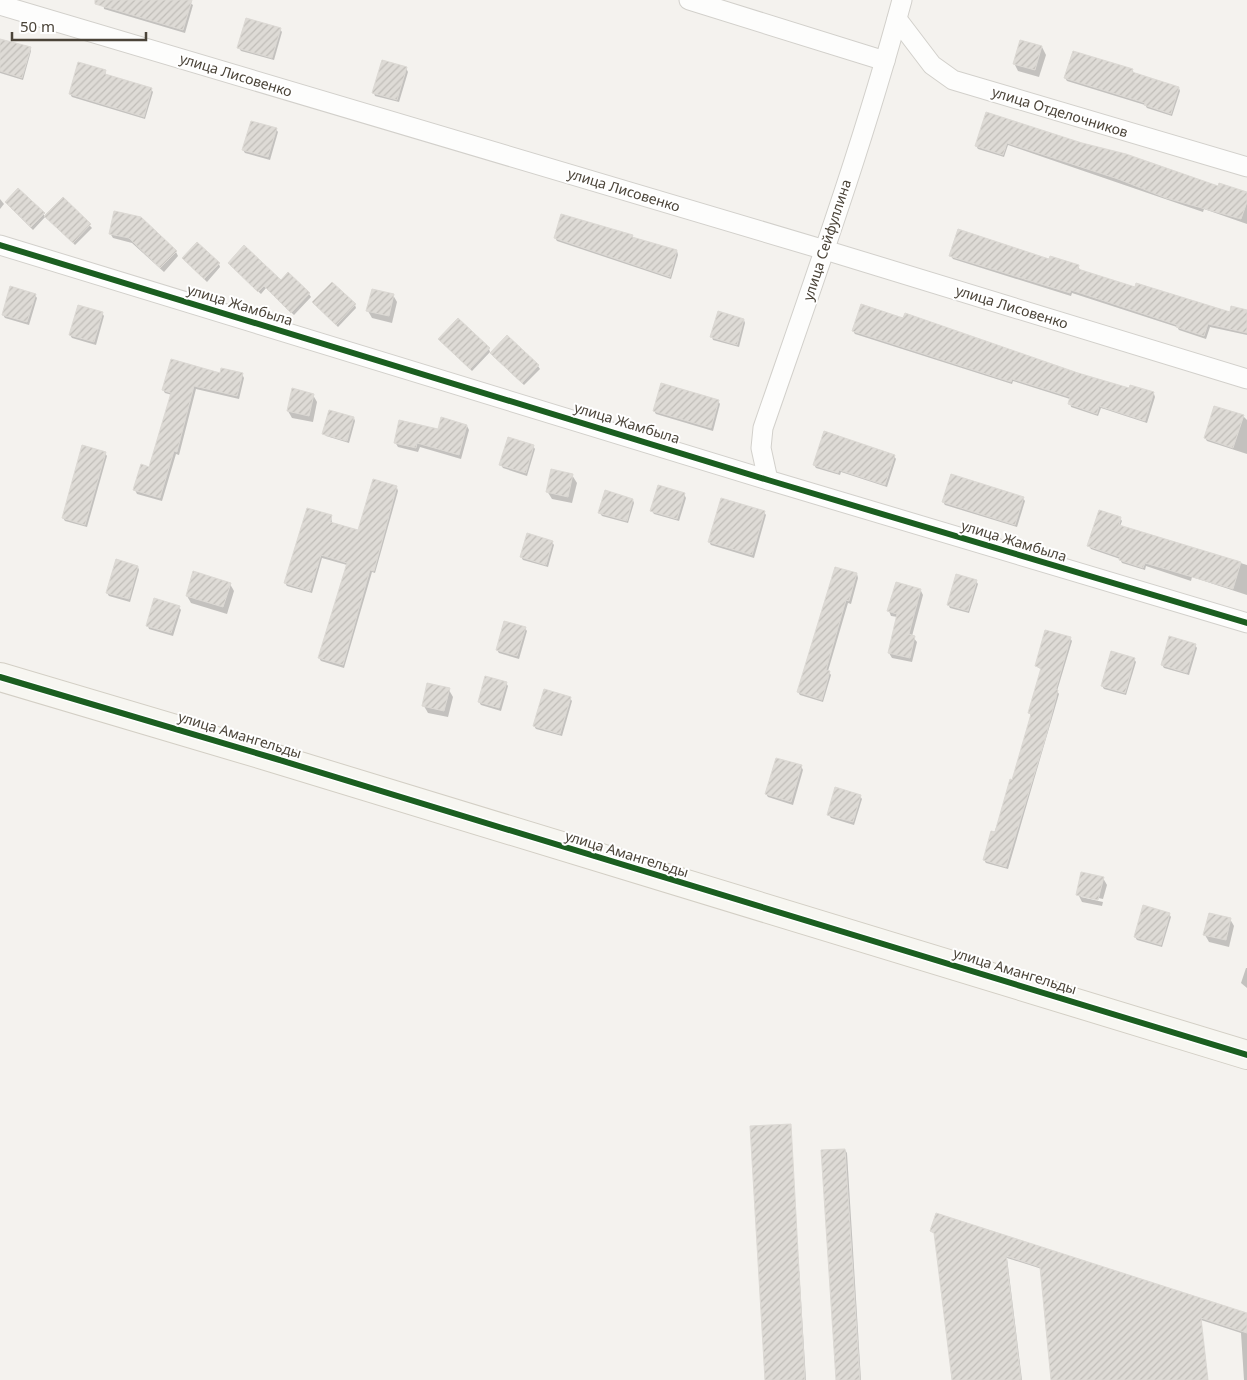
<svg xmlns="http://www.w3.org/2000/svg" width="1247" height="1380" viewBox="0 0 1247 1380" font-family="'Noto Sans',sans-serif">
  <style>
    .shadow { fill: #0003 }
    .building { fill: url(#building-hatch); stroke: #dcd9d4 }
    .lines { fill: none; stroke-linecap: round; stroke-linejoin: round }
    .street-casing { stroke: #d2d0cb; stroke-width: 21 }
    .secondary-casing { stroke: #d3cfc5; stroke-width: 30 }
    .street { stroke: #fdfdfc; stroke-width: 19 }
    .secondary { stroke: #f7f6f1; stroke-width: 28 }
    .cycleway-casing { stroke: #fff; stroke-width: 9 }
    .cycleway { stroke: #1b5e20; stroke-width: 6 }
    .labels { text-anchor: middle; stroke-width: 4; stroke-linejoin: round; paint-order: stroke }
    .street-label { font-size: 14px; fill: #4b4439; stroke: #fff }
  </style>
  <defs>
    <pattern id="building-hatch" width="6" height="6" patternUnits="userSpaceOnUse" patternTransform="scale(1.25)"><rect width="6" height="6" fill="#dedbd6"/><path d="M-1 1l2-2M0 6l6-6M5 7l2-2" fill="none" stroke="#c0bdb8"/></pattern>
  </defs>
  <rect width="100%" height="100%" fill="#f4f2ee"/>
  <!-- shadow -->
  <g class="shadow">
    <polygon points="103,0 185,0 193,5 185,33 104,9"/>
    <polygon points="280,29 282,32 274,60 241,51 239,48"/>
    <polygon points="0,40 30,48 31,51 23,80 0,73"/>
    <polygon points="1042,47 1046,55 1039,77 1018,71 1014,63"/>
    <polygon points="406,68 408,72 399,102 375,96 374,93"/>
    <polygon points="1132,70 1135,74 1179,88 1180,91 1172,116 1147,108 1145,105 1067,81 1065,78"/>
    <polygon points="105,71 106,76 151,89 153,92 145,119 72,97 70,94"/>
    <polygon points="987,114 1219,187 1247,193 1247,224 1204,209 1203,212 1008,145 1004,157 978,149 976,146"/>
    <polygon points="276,129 278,132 270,160 245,153 243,150"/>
    <polygon points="18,190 45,216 63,198 92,228 75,245 46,216 33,230 6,203"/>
    <polygon points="0,199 4,204 0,209"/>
    <polygon points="115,213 176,252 178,256 164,272 132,243 113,238 110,233"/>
    <polygon points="632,236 634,239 677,251 678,255 671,279 557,241 555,238"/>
    <polygon points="951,256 1050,261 1078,266 1080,270 1135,289 1231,314 1247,311 1247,335 1210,327 1206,339 1179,330 1177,327 1072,293 1071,296 953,259"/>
    <polygon points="183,258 219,264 220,267 207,282"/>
    <polygon points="229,263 281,281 309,294 311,297 294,315 266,288 261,294"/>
    <polygon points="35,295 37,298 29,325 5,318 3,315"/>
    <polygon points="393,295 397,302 392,323 372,318 368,311"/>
    <polygon points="314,302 355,305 356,308 338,327"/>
    <polygon points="102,313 104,316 96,345 72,338 70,335"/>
    <polygon points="744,320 745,323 739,347 713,340 712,337"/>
    <polygon points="853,331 1077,374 1130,389 1131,386 1154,394 1155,397 1147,423 1101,408 1098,416 1071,407 1070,399 1013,381 1012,384 855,334"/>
    <polygon points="439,339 489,349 490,352 472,371"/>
    <polygon points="493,356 538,366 540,369 524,385"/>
    <polygon points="220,374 242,374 244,378 239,399 196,389 179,455 176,454 162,501 137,494 135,490 150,468 172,395 165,393 163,390"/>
    <polygon points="313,395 317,402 313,422 292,418 288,411"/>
    <polygon points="718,401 720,404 713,431 656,414 654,411"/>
    <polygon points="1243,416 1247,420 1247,454 1207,441 1205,438"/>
    <polygon points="354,418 355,421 349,443 326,436 324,433"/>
    <polygon points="467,426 469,430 461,459 420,447 418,452 398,447 395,442"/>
    <polygon points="533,446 535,449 527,476 503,468 501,465"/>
    <polygon points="105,453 107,456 87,527 65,521 63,518"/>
    <polygon points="894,456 896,459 887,487 841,472 840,475 816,468 814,465"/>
    <polygon points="572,475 577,483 572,503 552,499 547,491"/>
    <polygon points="397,488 398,491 375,573 372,572 344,668 321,661 319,658 347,565 322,558 312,593 287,586 285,583 331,516 332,523 359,531"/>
    <polygon points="684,494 686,498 679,521 654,514 652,511"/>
    <polygon points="1023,498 1025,501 1017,527 945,505 943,502"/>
    <polygon points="633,500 634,503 628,523 602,516 600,513"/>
    <polygon points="764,512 766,515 754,558 711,545 709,542"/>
    <polygon points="1120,518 1122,521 1120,526 1247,565 1247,595 1192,577 1191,581 1146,566 1145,570 1122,563 1120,559 1091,549 1089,546"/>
    <polygon points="552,542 554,545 548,567 523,560 521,557"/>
    <polygon points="138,567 139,570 130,602 109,596 107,593"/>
    <polygon points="836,568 857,574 858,578 851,604 848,603 828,671 831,675 823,702 800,695 798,692"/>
    <polygon points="976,581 978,584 969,613 950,608 948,604"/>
    <polygon points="897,583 921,591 923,595 912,636 917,642 912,662 892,658 889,653 898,617 891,616 889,611"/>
    <polygon points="230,584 234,591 227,614 191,603 187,596"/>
    <polygon points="179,607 181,610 173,636 149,629 148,626"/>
    <polygon points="525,628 527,631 519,659 499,653 497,650"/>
    <polygon points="1070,638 1072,641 1057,691 1059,694 1008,869 986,863 984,860 1013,782 1032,717 1030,713 1042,670 1036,666"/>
    <polygon points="1195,645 1197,648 1189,675 1164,668 1162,665"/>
    <polygon points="1134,659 1136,662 1126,695 1104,689 1102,686"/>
    <polygon points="506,683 508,686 501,711 481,705 479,702"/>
    <polygon points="449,690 453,697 448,717 428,713 424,706"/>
    <polygon points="570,698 572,701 562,736 536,729 534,726"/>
    <polygon points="801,766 803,770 793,805 768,797 766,794"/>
    <polygon points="860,796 862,799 854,825 831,818 829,815"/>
    <polygon points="1103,878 1107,885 1103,899 1081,894 1081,897 1103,902 1102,906 1082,902 1078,894"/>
    <polygon points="1169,914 1171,917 1162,947 1137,940 1135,937"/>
    <polygon points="1230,919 1234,926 1229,947 1209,942 1205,935"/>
    <polygon points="1246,968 1247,968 1247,988 1241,983"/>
    <polygon points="790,1125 806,1380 766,1380"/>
    <polygon points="845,1150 847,1153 861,1380 837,1380"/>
    <polygon points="932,1231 1247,1315 1247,1380 1244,1380 1241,1333 1201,1320 1208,1380 1053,1380 1042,1269 1007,1258 1022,1380 953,1380 936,1235"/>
  </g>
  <!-- building -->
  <g class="building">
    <polygon points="95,0 192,0 183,30 95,4"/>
    <polygon points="246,18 281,28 272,58 237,48"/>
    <polygon points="0,39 31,47 22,78 0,71"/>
    <polygon points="1020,40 1042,46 1035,70 1013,64"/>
    <polygon points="1073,51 1133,69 1132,72 1179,87 1171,114 1144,105 1145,103 1064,78"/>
    <polygon points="382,60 407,67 397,100 372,93"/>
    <polygon points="78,62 106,70 105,74 152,88 144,117 69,94"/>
    <polygon points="986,112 1082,143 1126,154 1218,186 1219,183 1247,192 1247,202 1241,219 1166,198 1118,179 1007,143 1003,155 975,146"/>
    <polygon points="251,121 277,128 268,157 242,150"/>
    <polygon points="18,188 45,213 31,227 5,202"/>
    <polygon points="63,197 91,224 73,243 44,216"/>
    <polygon points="114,211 141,217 177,251 160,268 129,238 109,234"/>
    <polygon points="561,214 633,235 632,237 677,250 670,277 554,238"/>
    <polygon points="958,229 1049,259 1050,256 1079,265 1078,269 1135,287 1136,283 1230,312 1231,306 1247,310 1247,333 1208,324 1204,336 1176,327 1177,325 1071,290 1070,293 949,256"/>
    <polygon points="197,242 220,263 204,279 182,258"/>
    <polygon points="244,245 281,280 288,272 310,293 291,313 264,286 258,292 228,263"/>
    <polygon points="332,282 356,304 336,325 312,302"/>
    <polygon points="10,286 36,294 27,322 2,315"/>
    <polygon points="372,289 394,294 389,316 366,311"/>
    <polygon points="861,304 903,318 905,313 1078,373 1129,388 1130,385 1154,392 1145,421 1099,406 1097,414 1068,404 1070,397 1012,379 1011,382 852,331"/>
    <polygon points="78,305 103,312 94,342 69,335"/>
    <polygon points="718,311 744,319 737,345 710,337"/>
    <polygon points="458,318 490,348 470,369 438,339"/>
    <polygon points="507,335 539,365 522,383 490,353"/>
    <polygon points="171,359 220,373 221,368 243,373 237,396 194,386 177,452 174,451 160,498 133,490 141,464 149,467 171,393 162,390"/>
    <polygon points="661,383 719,400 711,428 653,411"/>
    <polygon points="292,388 314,394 309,416 287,411"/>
    <polygon points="1214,406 1244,415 1233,448 1204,438"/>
    <polygon points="329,410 354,417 347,441 322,434"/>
    <polygon points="441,417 467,425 459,455 417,443 416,448 394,443 399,420 438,429"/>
    <polygon points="824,431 895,455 885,485 839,470 838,473 813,465"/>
    <polygon points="508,437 534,445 526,473 499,465"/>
    <polygon points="82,445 106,452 85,525 62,518"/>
    <polygon points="551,469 573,474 568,497 546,492"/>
    <polygon points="951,474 1024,497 1015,525 942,502"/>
    <polygon points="373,479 397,486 374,571 370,570 343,665 318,658 347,563 321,555 310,591 284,583 307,508 332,515 330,522 358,530"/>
    <polygon points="658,485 685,493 677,519 650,511"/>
    <polygon points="605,490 633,499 627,521 598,513"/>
    <polygon points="721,498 765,511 752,555 708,542"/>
    <polygon points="1099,510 1121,517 1119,525 1241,562 1233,589 1145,563 1143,568 1119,560 1120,557 1087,546"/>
    <polygon points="527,533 553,541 546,565 520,557"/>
    <polygon points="116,559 138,566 129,599 106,593"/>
    <polygon points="835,567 857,573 849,601 846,600 826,670 830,671 822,700 797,692"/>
    <polygon points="193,571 231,583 223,607 186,596"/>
    <polygon points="956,574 977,580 968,611 947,605"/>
    <polygon points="896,582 921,589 909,634 915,636 910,658 888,653 897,614 887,611"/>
    <polygon points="154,598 180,606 171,633 146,626"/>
    <polygon points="504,621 526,627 517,656 496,650"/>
    <polygon points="1045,630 1071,637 1056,689 1058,690 1046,736 1006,867 983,860 991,831 995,832 1010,779 1012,780 1031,714 1028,713 1041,668 1035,666"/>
    <polygon points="1169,636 1196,644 1187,673 1161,665"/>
    <polygon points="1111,651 1135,658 1125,693 1101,686"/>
    <polygon points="485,676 507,682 499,708 478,702"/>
    <polygon points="427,683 450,688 444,711 422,706"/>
    <polygon points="544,689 571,697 560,734 533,726"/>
    <polygon points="776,758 802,765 791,802 765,794"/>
    <polygon points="835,787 861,795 853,822 827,815"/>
    <polygon points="1081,872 1104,877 1098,900 1076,895"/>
    <polygon points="1143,905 1170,913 1161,945 1134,937"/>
    <polygon points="1209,913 1231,918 1226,940 1203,935"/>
    <polygon points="791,1124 805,1380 765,1380 750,1126"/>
    <polygon points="845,1149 860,1380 836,1380 821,1150"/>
    <polygon points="936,1213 1247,1313 1247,1333 1201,1318 1208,1380 1051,1380 1040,1267 1006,1256 1021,1380 952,1380 934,1233 930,1231"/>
  </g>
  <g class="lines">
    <defs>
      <g id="street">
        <polyline points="689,0 885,61"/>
        <polyline points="0,5 825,250 1247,379"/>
        <polyline points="897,19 932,65 953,80 1247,167"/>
        <polyline points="0,245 768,480 1247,623"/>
        <path d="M768,480L761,448L763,428C812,286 863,145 902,0"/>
      </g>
      <polyline id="secondary" points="0,677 273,758 1247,1055"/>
    </defs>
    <!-- street casing -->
    <use href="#street" class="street-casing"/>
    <!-- secondary casing -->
    <use href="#secondary" class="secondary-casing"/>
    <!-- street -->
    <use href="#street" class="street"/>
    <!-- secondary -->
    <use href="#secondary" class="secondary"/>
    <defs>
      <g id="cycleway">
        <polyline points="0,245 768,480 1247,623"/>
        <polyline points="0,677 273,758 1247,1055"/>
      </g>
    </defs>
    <!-- cycleway casing -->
    <use href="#cycleway" class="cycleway-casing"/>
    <!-- cycleway -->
    <use href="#cycleway" class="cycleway"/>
  </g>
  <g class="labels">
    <!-- street labels -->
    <g class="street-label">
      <text transform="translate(236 75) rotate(17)" y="5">улица Лисовенко</text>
      <text transform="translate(1060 112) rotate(17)" y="5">улица Отделочников</text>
      <text transform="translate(624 190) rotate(17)" y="5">улица Лисовенко</text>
      <text transform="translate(827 240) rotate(-72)" y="5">улица Сейфуллина</text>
      <text transform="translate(240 305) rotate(17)" y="5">улица Жамбыла</text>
      <text transform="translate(1012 307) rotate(17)" y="5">улица Лисовенко</text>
      <text transform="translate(627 423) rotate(17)" y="5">улица Жамбыла</text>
      <text transform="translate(1014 541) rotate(17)" y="5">улица Жамбыла</text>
      <text transform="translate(240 735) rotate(17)" y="5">улица Амангельды</text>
      <text transform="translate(627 854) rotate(17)" y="5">улица Амангельды</text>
      <text transform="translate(1015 971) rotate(17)" y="5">улица Амангельды</text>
    </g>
  </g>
  <!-- scale -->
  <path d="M12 32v8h134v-8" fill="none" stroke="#4b4439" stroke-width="2.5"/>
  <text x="20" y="32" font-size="15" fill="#4b4439" stroke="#ffffff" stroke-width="4" paint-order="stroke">50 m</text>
</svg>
